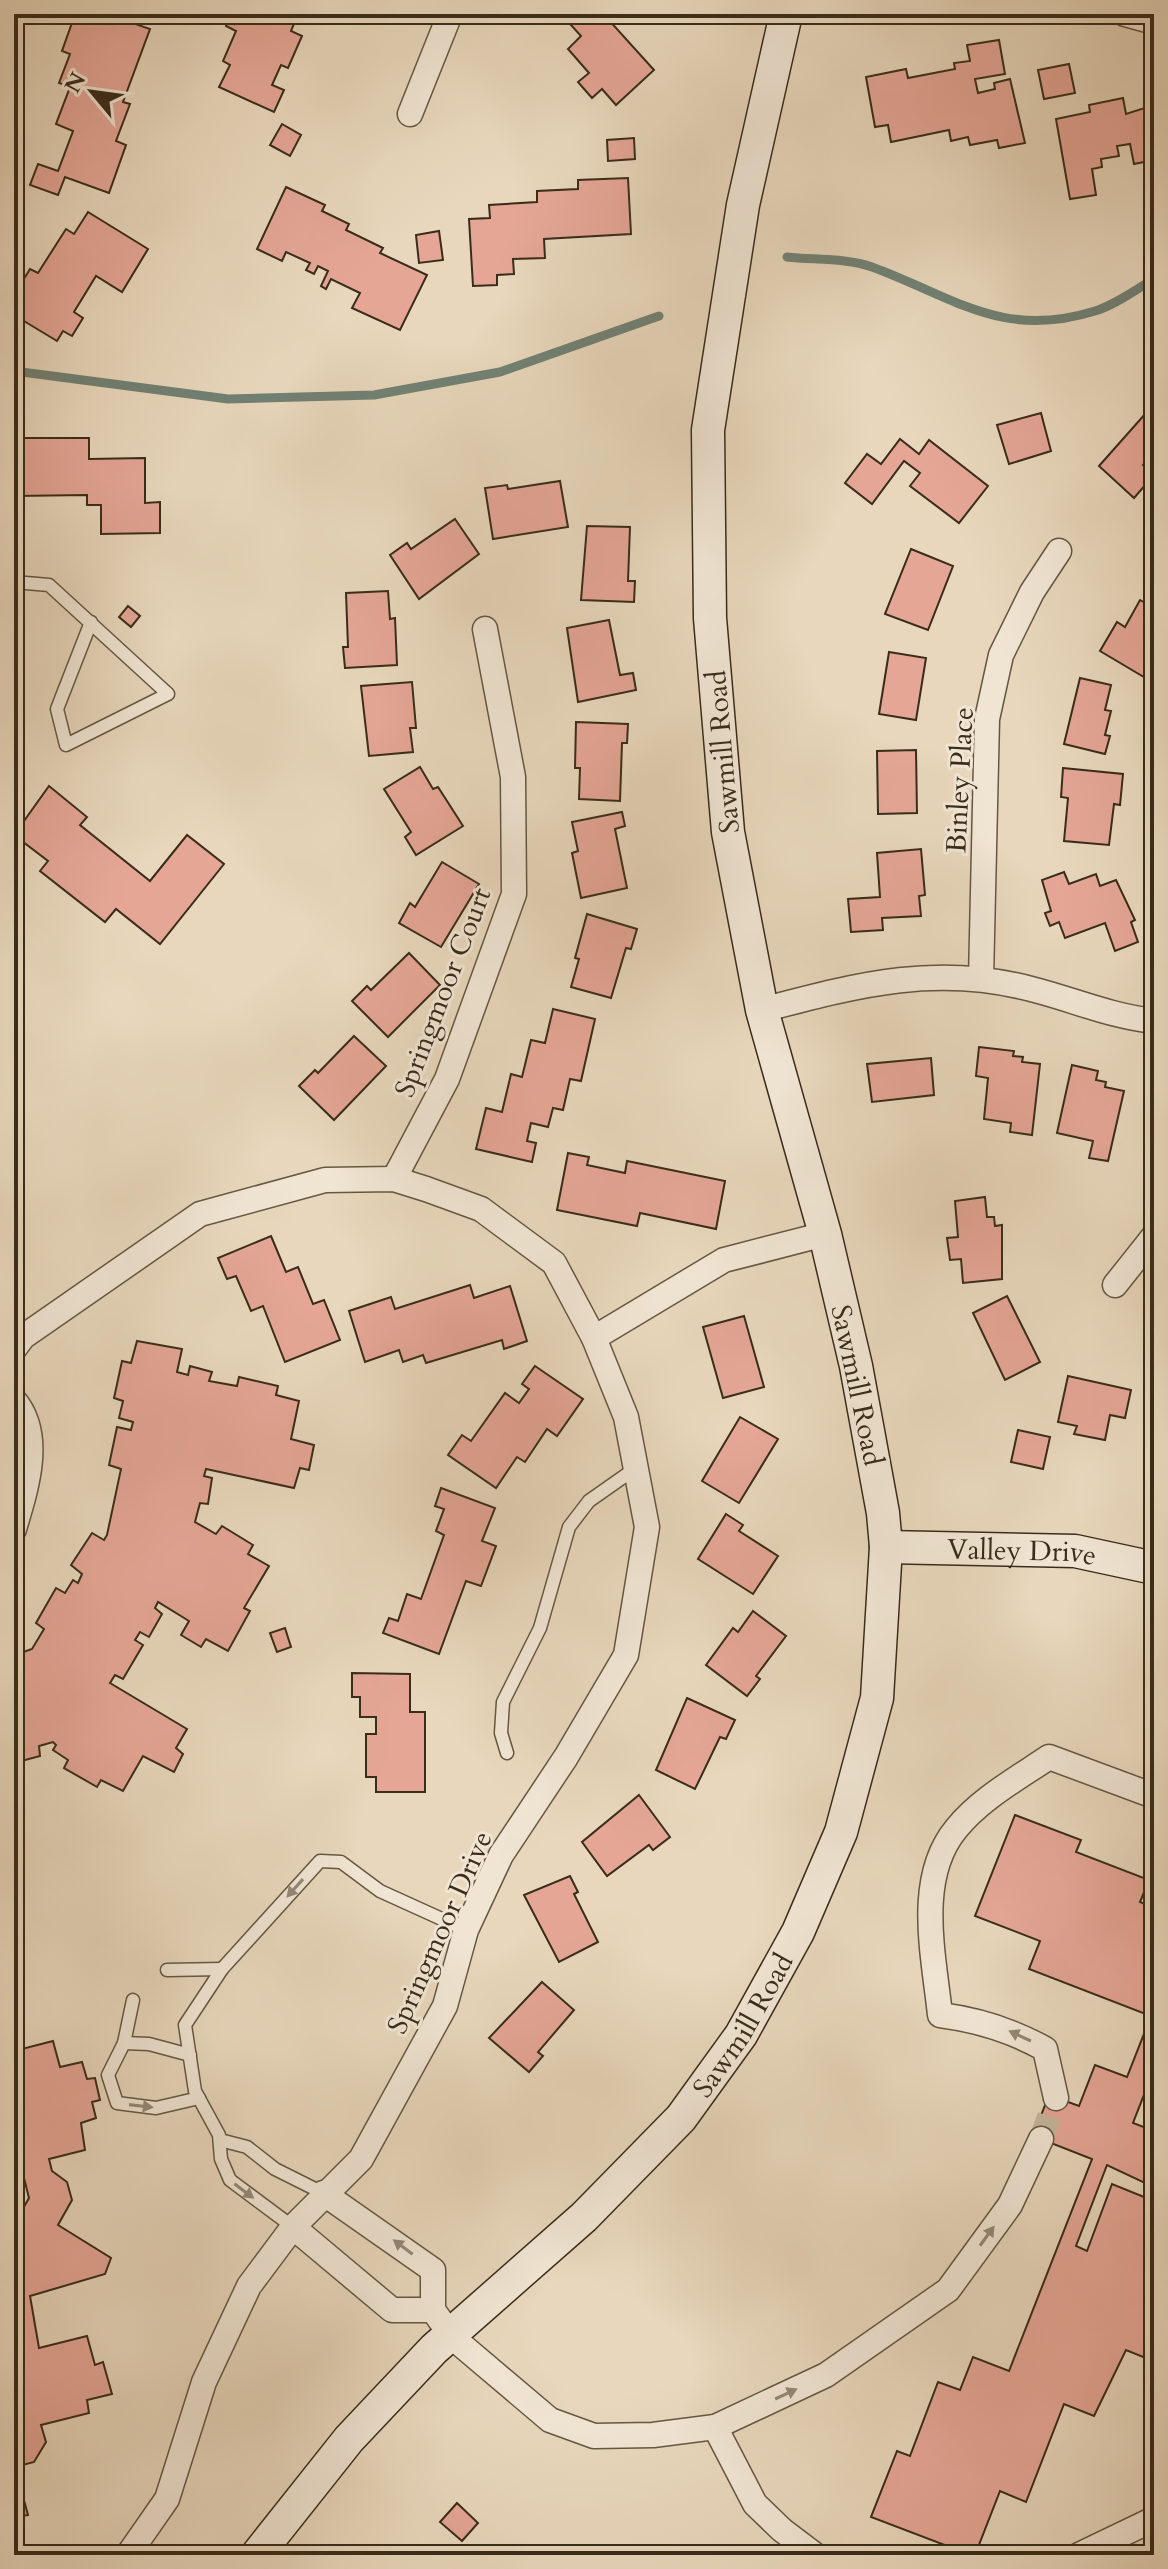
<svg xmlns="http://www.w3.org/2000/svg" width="1168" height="2569" viewBox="0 0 1168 2569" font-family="Cardo,serif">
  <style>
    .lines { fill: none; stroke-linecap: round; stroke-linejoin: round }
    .stream { stroke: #718174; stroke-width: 9 }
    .building { fill: #e5a696; stroke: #392c1a; stroke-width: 2 }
    .street-tunnel { stroke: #c5b59c; stroke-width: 24; stroke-dasharray: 24 12; stroke-linecap: butt }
    .lane-casing { stroke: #655742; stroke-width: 15 }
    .street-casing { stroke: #655742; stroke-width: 27 }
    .secondary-casing { stroke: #392c1a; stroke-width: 35 }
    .lane { stroke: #f0e5d3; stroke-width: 12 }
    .street { stroke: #f0e5d3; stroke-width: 24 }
    .secondary { stroke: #f0e5d3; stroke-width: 32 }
    .oneway { fill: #948876 }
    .labels { text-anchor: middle; stroke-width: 6; stroke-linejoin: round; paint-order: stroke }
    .street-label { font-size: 28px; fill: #392c1a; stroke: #f0e5d3 }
  </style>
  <rect width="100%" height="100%" fill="#e8d7bc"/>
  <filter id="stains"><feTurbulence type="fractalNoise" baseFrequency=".0025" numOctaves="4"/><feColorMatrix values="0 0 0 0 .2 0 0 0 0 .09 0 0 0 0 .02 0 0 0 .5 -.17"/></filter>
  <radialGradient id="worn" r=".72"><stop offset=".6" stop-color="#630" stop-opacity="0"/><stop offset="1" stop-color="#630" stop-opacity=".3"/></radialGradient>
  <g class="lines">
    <!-- stream -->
    <g class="stream">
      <path d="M787,257C814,260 847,258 872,267C954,297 1002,340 1095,311C1115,305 1135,290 1154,279"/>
      <polyline points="14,371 228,399 374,395 500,372 659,316"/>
    </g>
  </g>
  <!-- building -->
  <g class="building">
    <polygon points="85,14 107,14 150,29 123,102 130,104 116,141 126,145 109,193 65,177 58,195 30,185 38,164 58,171 73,131 56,124 70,87 59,83 70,54 62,51 73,20 81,23"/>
    <polygon points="238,14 298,14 291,31 302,36 288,68 281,65 272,85 284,90 274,112 219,87 230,65 223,61 236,31 226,26 228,21 234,24"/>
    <polygon points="561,14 610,14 606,17 654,70 616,105 602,89 592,98 578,82 589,73 568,49 581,36"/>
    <polygon points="999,40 1005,74 975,79 978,93 995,89 994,83 1010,79 1025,143 999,148 997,140 970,145 968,137 951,141 949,130 891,142 888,125 875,127 866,77 906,69 908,78 955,69 954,63 970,61 967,45"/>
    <polygon points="1154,57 1154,87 1149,58"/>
    <polygon points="1069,64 1075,93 1044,99 1038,70"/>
    <polygon points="1123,98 1126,114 1154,105 1154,160 1134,164 1130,144 1117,146 1119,156 1101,159 1102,167 1092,169 1096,195 1070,199 1056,119 1090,112 1089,105"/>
    <polygon points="282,124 301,135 290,156 270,145"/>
    <polygon points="634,138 635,159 608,161 607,140"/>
    <polygon points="628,178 631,234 544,239 545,258 513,259 514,274 497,275 497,285 473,286 469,219 490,218 489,205 537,202 537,191 578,189 578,180"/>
    <polygon points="286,187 325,205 322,211 349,224 346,230 383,248 380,253 427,275 400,330 352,308 360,293 331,279 326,289 321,286 328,271 318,266 314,274 306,270 310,263 286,252 282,261 257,249"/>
    <polygon points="88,212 148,249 122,292 96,276 74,312 83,318 72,336 63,331 57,341 14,315 14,295 30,269 38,273 66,229 74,234"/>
    <polygon points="439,231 443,260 419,263 416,235"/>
    <polygon points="1041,413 1051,451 1009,464 997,425"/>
    <polygon points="1146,413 1154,420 1154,453 1143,465 1154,475 1134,498 1099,466"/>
    <polygon points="14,438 89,438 89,459 145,458 145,503 160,502 160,533 101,534 101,505 87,505 87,495 14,496"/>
    <polygon points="900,439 919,454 929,440 988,486 959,523 910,486 920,473 904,461 872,504 845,483 867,454 881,464"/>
    <polygon points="560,481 568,527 493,539 485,488 507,485 508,489"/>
    <polygon points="455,519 479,554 419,599 390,555 407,543 411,549"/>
    <polygon points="587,526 630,527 628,581 635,581 634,602 581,600"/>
    <polygon points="911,549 953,566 928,630 885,614"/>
    <polygon points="388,591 390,619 395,618 397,665 345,668 343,647 348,647 346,593"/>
    <polygon points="1140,600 1154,608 1154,683 1100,651 1117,622 1125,627"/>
    <polygon points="128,606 140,616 131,627 119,617"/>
    <polygon points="609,620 620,675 633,673 636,690 578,702 567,628"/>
    <polygon points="889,652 926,658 916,720 879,714"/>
    <polygon points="1080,678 1111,685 1105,710 1111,711 1105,735 1110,736 1105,754 1064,744"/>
    <polygon points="412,682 416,728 410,728 413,752 369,756 361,686"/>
    <polygon points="576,722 628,724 627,743 622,743 620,801 579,799 580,768 575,768"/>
    <polygon points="916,750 917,813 878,814 877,751"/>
    <polygon points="420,767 433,789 438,787 463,826 416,855 405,837 411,832 384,789"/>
    <polygon points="1063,768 1123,774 1120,805 1114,804 1109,845 1064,841 1068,798 1061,797"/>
    <polygon points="49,786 87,817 80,825 150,881 187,835 224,864 160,944 116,909 105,922 40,871 48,861 14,835"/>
    <polygon points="622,812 625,826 615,829 627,888 581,898 572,853 578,851 572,822"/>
    <polygon points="921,849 925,895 919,896 921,916 882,918 883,930 851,932 848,899 880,897 877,853"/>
    <polygon points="442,862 479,884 441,947 399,923 410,903 415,907"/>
    <polygon points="1064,872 1069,884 1096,874 1100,886 1116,880 1135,920 1131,922 1138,942 1115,951 1105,923 1065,938 1059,922 1050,926 1045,913 1051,911 1042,880"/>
    <polygon points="587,914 637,929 631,949 626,948 611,998 571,987 579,959 575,958"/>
    <polygon points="409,953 440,985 388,1037 352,1001 367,986 371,990"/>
    <polygon points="553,1009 595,1019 581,1081 570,1079 563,1110 553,1108 548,1127 531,1123 527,1141 536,1143 532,1162 476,1149 486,1108 502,1112 511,1074 522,1077 531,1040 545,1043"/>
    <polygon points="354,1036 386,1066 334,1120 299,1086 315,1070 318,1073"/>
    <polygon points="979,1047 1014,1051 1013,1056 1023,1057 1022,1062 1040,1064 1032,1135 1010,1132 1011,1123 984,1119 988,1078 976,1076"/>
    <polygon points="931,1058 934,1095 872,1102 867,1064"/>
    <polygon points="1072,1065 1098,1071 1096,1080 1106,1082 1105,1087 1124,1091 1108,1161 1089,1158 1093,1141 1057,1133"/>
    <polygon points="568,1153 589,1157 587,1165 625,1173 627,1161 725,1181 716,1229 640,1213 637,1226 557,1210"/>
    <polygon points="985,1197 987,1217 994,1217 995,1226 1002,1225 1002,1279 963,1283 961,1259 950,1260 947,1238 958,1237 955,1201"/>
    <polygon points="271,1236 286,1272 298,1267 313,1304 324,1300 340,1340 285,1362 263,1306 251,1311 236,1276 227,1279 218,1258"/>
    <polygon points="470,1285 474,1298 510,1286 527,1341 504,1349 502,1340 426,1363 423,1355 403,1362 399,1350 365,1362 349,1311 391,1297 395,1309"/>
    <polygon points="1007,1296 1040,1362 1005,1380 973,1313"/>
    <polygon points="744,1316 764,1387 723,1398 703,1327"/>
    <polygon points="137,1341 182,1349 177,1372 188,1375 190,1366 212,1372 209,1381 237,1386 239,1377 278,1386 276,1395 299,1401 291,1439 314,1445 309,1470 300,1468 294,1488 206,1469 204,1476 212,1478 208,1504 200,1503 195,1522 216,1534 222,1526 253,1545 248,1554 269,1566 244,1608 250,1611 228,1651 206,1639 201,1647 181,1635 189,1621 158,1602 155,1608 162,1614 149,1637 140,1632 135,1640 143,1645 123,1679 115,1675 110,1683 187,1729 176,1748 183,1754 174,1772 143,1756 123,1791 101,1780 97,1787 64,1768 68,1760 53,1750 56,1745 53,1742 39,1746 40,1756 14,1763 14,1645 18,1654 32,1649 44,1629 36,1623 56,1588 65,1593 73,1580 78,1583 82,1574 71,1565 92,1533 104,1540 107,1535 121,1469 109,1465 117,1427 131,1430 133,1422 119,1418 123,1401 114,1398 122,1361 131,1363"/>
    <polygon points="535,1366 583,1399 557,1436 547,1429 525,1462 517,1457 496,1488 448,1455 462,1435 471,1441 505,1393 519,1403 529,1389 522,1384"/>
    <polygon points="1068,1376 1131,1390 1125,1418 1110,1415 1105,1440 1074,1434 1077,1426 1058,1422"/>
    <polygon points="740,1417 778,1439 739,1503 702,1481"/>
    <polygon points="1018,1430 1050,1437 1043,1469 1011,1462"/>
    <polygon points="441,1488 495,1508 482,1541 496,1546 481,1586 466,1581 439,1654 383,1633 389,1618 398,1621 407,1594 421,1599 444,1535 436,1531 444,1509 435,1506"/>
    <polygon points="726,1514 743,1525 739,1531 778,1556 753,1594 698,1559"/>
    <polygon points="753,1611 786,1636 756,1676 760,1679 747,1696 706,1665 733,1628 738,1632"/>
    <polygon points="285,1628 291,1647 277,1652 270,1633"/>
    <polygon points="352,1673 410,1674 410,1712 425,1712 425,1792 376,1792 376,1777 366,1777 366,1734 376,1734 376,1717 360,1717 360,1697 352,1697"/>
    <polygon points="687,1698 735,1720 726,1739 720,1737 695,1789 656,1770"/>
    <polygon points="639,1795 670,1837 653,1850 649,1845 607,1876 582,1842"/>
    <polygon points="1015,1815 1081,1840 1076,1852 1149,1880 1140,1902 1154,1908 1154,2069 1133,2123 1154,2131 1154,2177 1150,2176 1147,2184 1107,2165 1076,2246 1087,2251 1112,2184 1154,2201 1154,2342 1148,2359 1126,2350 1094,2416 1064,2404 1026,2502 1000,2491 975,2555 971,2555 871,2517 897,2451 910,2456 938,2382 960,2390 973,2357 1009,2371 1092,2159 1033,2136 1049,2095 1079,2106 1095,2065 1127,2077 1151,2016 1029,1969 1040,1941 975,1916"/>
    <polygon points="570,1876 578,1892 574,1894 598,1942 559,1962 524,1895"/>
    <polygon points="542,1982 574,2010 538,2052 543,2056 529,2072 489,2038"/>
    <polygon points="53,2041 60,2067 82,2062 87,2079 95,2078 100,2100 92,2102 96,2118 81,2123 85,2150 49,2159 52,2171 67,2182 72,2200 58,2225 111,2258 105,2274 30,2296 39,2348 87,2336 95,2365 103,2362 112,2394 87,2400 89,2413 41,2425 46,2442 34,2462 15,2467 28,2515 17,2517 23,2542 14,2544 14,2224 29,2198 21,2166 14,2167 14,2051"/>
    <polygon points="457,2503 478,2523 462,2541 440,2522"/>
  </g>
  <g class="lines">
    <!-- street-tunnel -->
    <polyline class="street-tunnel" points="1041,2139 1056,2098"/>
    <defs>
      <g id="lane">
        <polyline points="14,582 49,585 168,694 66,745 57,709 91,622"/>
        <polyline points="507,1753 501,1733 503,1702 540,1628 569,1527 589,1501 636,1468"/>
        <polyline points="167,1970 222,1969"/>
        <polyline points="133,2000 124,2043 108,2075 117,2103 156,2108 199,2098"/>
        <polyline points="124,2043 149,2044 190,2055"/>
        <polyline points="220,2140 247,2147 275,2169 323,2193"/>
        <polyline points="293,2227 230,2180 221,2159 219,2135 195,2091 185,2025 222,1969 320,1861 341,1862 380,1891 466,1930"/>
      </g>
      <g id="street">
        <polyline points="1125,14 1154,22"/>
        <polyline points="410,114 450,14"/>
        <polyline points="981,979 987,719 1001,655 1032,592 1059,551"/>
        <path d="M762,1010C857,985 937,963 1035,990C1077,1001 1110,1016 1154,1021"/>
        <polyline points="394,1179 447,1079 514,894 513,777 485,629"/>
        <polyline points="1115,1285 1154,1236"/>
        <polyline points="594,1338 724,1260 825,1234"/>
        <polyline points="14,1349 23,1337 200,1214 325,1180 394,1179 426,1189 481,1209 554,1263 594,1338 626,1417 647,1527 626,1655 566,1757 501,1855 466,1930 445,2006 361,2159 293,2227 249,2286 204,2382 167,2499 128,2555"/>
        <path d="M14,1400C44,1435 26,1489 14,1529"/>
        <path d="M1056,2098L1045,2049C1011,2030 979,2020 940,2015C934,1956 915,1879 956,1829C980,1799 1018,1778 1049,1757L1154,1796"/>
        <polyline points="323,2193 433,2270 433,2310 452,2337 550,2420 594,2436 653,2435 715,2427 826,2375 948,2290 1010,2205 1041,2139"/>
        <polyline points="293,2227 392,2310 433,2310"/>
        <polyline points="715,2427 755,2504 782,2530 815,2555"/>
        <polyline points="1079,2555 1154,2519"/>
      </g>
      <g id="secondary">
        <path id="s1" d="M886,1547L1075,1551L1154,1568"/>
        <path id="s2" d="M257,2555L349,2439L434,2349L584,2217L681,2118L741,2035L798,1932L841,1832L877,1698L886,1547L883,1513L856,1366L825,1234L762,1010L728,832L710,618L708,430L743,205L786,14"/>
      </g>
    </defs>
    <!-- lane casing -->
    <use href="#lane" class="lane-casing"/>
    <!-- street casing -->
    <use href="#street" class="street-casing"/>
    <!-- secondary casing -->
    <use href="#secondary" class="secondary-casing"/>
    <!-- lane -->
    <use href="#lane" class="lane"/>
    <!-- street -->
    <use href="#street" class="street"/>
    <!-- secondary -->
    <use href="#secondary" class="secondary"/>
  </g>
  <!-- one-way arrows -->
  <defs><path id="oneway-solid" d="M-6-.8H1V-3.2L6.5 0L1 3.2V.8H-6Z" transform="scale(2)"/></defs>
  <g class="oneway">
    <use href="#oneway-solid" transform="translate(295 1888) rotate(132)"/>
    <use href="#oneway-solid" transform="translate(1020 2036) rotate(-155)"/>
    <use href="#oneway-solid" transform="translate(141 2106) rotate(7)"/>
    <use href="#oneway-solid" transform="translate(244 2191) rotate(37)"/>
    <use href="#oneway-solid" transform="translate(987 2236) rotate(-54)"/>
    <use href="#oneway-solid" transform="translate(403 2247) rotate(-143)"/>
    <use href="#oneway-solid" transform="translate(786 2394) rotate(-25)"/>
  </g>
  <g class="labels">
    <!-- street labels -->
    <g class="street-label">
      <text transform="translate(722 752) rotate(-95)" y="10">Sawmill Road</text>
      <text transform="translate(959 780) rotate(-87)" y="10">Binley Place</text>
      <text transform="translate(442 992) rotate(-69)" y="10">Springmoor Court</text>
      <text transform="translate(858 1385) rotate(78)" y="10">Sawmill Road</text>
      <text dy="10" stroke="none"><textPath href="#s1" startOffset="136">Valley Drive</textPath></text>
      <text transform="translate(439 1932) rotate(-66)" y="10">Springmoor Drive</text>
      <text dy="10" stroke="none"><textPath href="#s2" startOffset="722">Sawmill Road</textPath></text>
    </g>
  </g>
  <!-- margin -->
  <rect width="1168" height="2569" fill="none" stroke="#e8d7bc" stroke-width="48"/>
  <rect x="16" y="16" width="1136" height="2537" fill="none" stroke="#392c1a" stroke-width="4"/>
  <rect x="24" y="24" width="1120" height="2521" fill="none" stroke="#392c1a" stroke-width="2"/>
  <!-- north arrow -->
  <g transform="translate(92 92) rotate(299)" stroke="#f0e5d3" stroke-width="6" paint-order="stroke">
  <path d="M0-6L14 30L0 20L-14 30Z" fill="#392c1a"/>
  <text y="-12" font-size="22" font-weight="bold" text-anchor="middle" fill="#392c1a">N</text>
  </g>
  <rect width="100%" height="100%" filter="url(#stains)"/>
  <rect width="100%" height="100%" fill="url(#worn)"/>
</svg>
